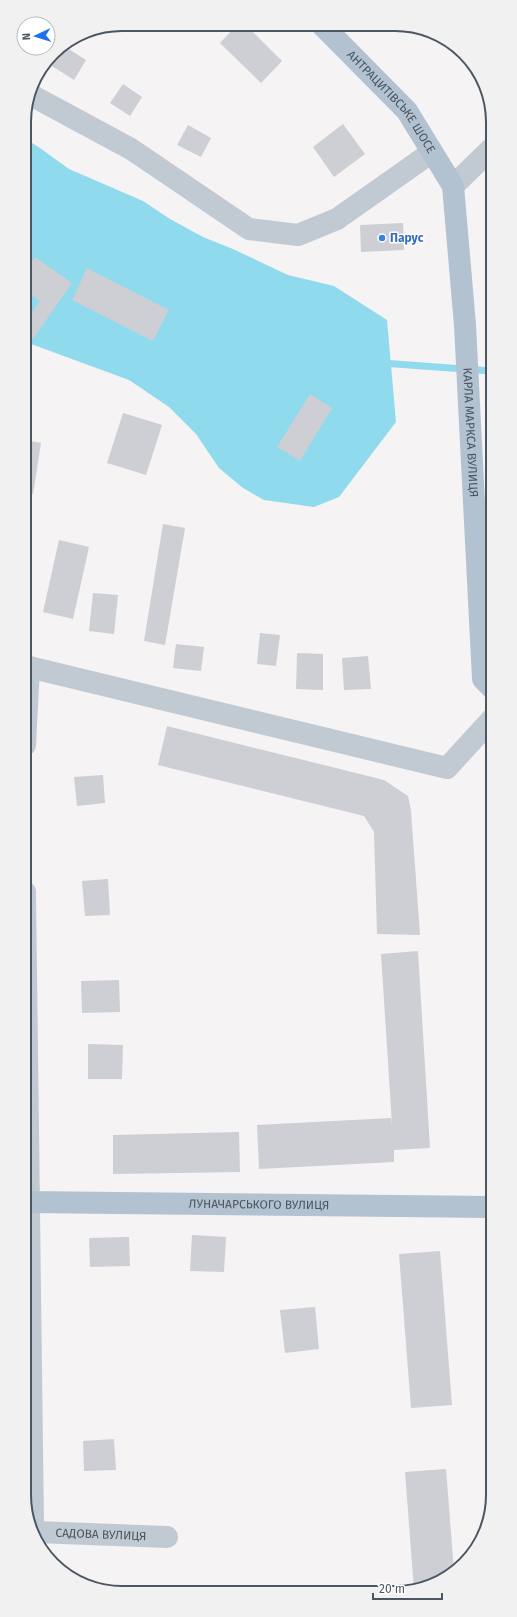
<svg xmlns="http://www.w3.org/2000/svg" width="517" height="1617" viewBox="0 0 517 1617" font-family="'Fira Sans',sans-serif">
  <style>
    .green { fill: #c3f1d5 }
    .water { fill: #90daee }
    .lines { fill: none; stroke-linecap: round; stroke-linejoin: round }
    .stream { stroke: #90daee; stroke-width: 7 }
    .building { fill: #cdcfd5 }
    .minor { stroke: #c1cad2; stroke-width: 22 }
    .major { stroke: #b3c2d1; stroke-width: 22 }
    .shop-dot { fill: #3f7fe0; stroke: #fff; stroke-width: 1.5 }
    .labels { text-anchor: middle; stroke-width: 3; stroke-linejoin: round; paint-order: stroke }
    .street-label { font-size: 12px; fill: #4a5661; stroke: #fff }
    .shop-label { font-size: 12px; font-weight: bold; fill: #366cbe; stroke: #fff; text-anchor: start }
    .rim { fill: none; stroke: #4a5661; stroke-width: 2 }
  </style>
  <rect width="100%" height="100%" fill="#f5f3f3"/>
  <!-- green -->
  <polygon class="green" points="491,230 491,325 487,231"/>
  <!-- water -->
  <polygon class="water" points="24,138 40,148 69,169 143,201 170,219 203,237 233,249 288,275 334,286 387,320 396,422 339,497 314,507 264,500 243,488 219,468 196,434 169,407 129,380 31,344 24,340"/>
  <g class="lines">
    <!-- stream -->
    <polyline class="stream" points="382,363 491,371"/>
  </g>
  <!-- building -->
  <g class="building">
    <polygon points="237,25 246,25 282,61 261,83 220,43"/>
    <polygon points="64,46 86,60 74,80 52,66"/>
    <polygon points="123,84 142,97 130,116 110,103"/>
    <polygon points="343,124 365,154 334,177 313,147"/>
    <polygon points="188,125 211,138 201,157 177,145"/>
    <polygon points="403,223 404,250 361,252 360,225"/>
    <polygon points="35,257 72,283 33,339 24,333 24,307 32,312 40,301 24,290 24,272"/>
    <polygon points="87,268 169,310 153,341 72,300"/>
    <polygon points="310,394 332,408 300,461 277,447"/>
    <polygon points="123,413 162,425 146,475 107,463"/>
    <polygon points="25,440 41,443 33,494 25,493"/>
    <polygon points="163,524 185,528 165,645 144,641"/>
    <polygon points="59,540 89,547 73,619 43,612"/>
    <polygon points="93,593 118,595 114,634 89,631"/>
    <polygon points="260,633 280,635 276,666 257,664"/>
    <polygon points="176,644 204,647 201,671 173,668"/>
    <polygon points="297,653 323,654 323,690 296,689"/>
    <polygon points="368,656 371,689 344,690 342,658"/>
    <polygon points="167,726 384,780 408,796 411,811 420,935 377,934 374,832 364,816 158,765"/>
    <polygon points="103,775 105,803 77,806 74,777"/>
    <polygon points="108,879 110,915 85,916 82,881"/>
    <polygon points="418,951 430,1148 394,1150 394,1162 259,1169 257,1125 391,1118 392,1124 381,954"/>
    <polygon points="119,980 120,1012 82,1013 81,981"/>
    <polygon points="88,1044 123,1045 122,1079 88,1079"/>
    <polygon points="239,1132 240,1172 113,1174 113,1135"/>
    <polygon points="192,1235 226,1237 224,1272 190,1271"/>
    <polygon points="129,1237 130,1266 90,1267 89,1238"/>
    <polygon points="440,1251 452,1405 411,1408 399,1254"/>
    <polygon points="315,1307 319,1349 285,1353 280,1310"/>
    <polygon points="114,1439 116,1470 84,1471 83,1441"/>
    <polygon points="446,1469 454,1571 444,1580 414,1590 405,1472"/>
  </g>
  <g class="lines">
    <!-- minor -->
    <g class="minor">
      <polyline points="29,94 131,149 249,229 298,235 337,219 432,152"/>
      <polyline points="453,186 491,149"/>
      <polyline points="25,665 29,667 447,768 492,719"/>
      <polyline points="25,745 29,667"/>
      <polyline points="25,892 33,1528"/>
      <path id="s1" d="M36,1532L167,1537"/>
    </g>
    <!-- major -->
    <g class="major">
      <path id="s2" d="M322,25L407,111L453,186L465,325L483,679L492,688"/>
      <path id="s3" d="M25,1202L492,1207"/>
    </g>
  </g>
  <!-- markers -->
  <circle class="shop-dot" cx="382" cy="238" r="4"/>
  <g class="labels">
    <!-- street labels -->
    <g class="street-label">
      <text dy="4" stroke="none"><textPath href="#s2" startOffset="104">АНТРАЦИТІВСЬКЕ ШОСЕ</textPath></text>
      <text dy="4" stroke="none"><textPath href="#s2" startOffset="456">КАРЛА МАРКСА ВУЛИЦЯ</textPath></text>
      <text dy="4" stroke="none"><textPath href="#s3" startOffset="234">ЛУНАЧАРСЬКОГО ВУЛИЦЯ</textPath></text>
      <text dy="4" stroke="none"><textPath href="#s1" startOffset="65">САДОВА ВУЛИЦЯ</textPath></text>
    </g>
    <!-- shop labels -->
    <g class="shop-label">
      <text x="390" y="242">Парус</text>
    </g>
  </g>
  <!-- crop -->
  <path d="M0 0H517V1617H0ZM122 31H395A91 91 0 0 1 486 122V1495A91 91 0 0 1 395 1586H122A91 91 0 0 1 31 1495V122A91 91 0 0 1 122 31Z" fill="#f1f1f2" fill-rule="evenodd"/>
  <path class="rim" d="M122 31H395A91 91 0 0 1 486 122V1495A91 91 0 0 1 395 1586H122A91 91 0 0 1 31 1495V122A91 91 0 0 1 122 31Z"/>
  <!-- north arrow -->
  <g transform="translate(36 36) rotate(266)"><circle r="19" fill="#ffffff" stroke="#b7bbc0"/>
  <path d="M0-3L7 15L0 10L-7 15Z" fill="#1a73e8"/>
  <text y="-6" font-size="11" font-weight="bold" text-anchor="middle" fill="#4a5661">N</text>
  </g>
  <!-- scale -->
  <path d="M373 1593v6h69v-6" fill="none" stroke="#4a5661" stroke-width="2"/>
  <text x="379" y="1593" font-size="12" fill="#4a5661" stroke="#ffffff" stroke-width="3" paint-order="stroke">20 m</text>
</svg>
